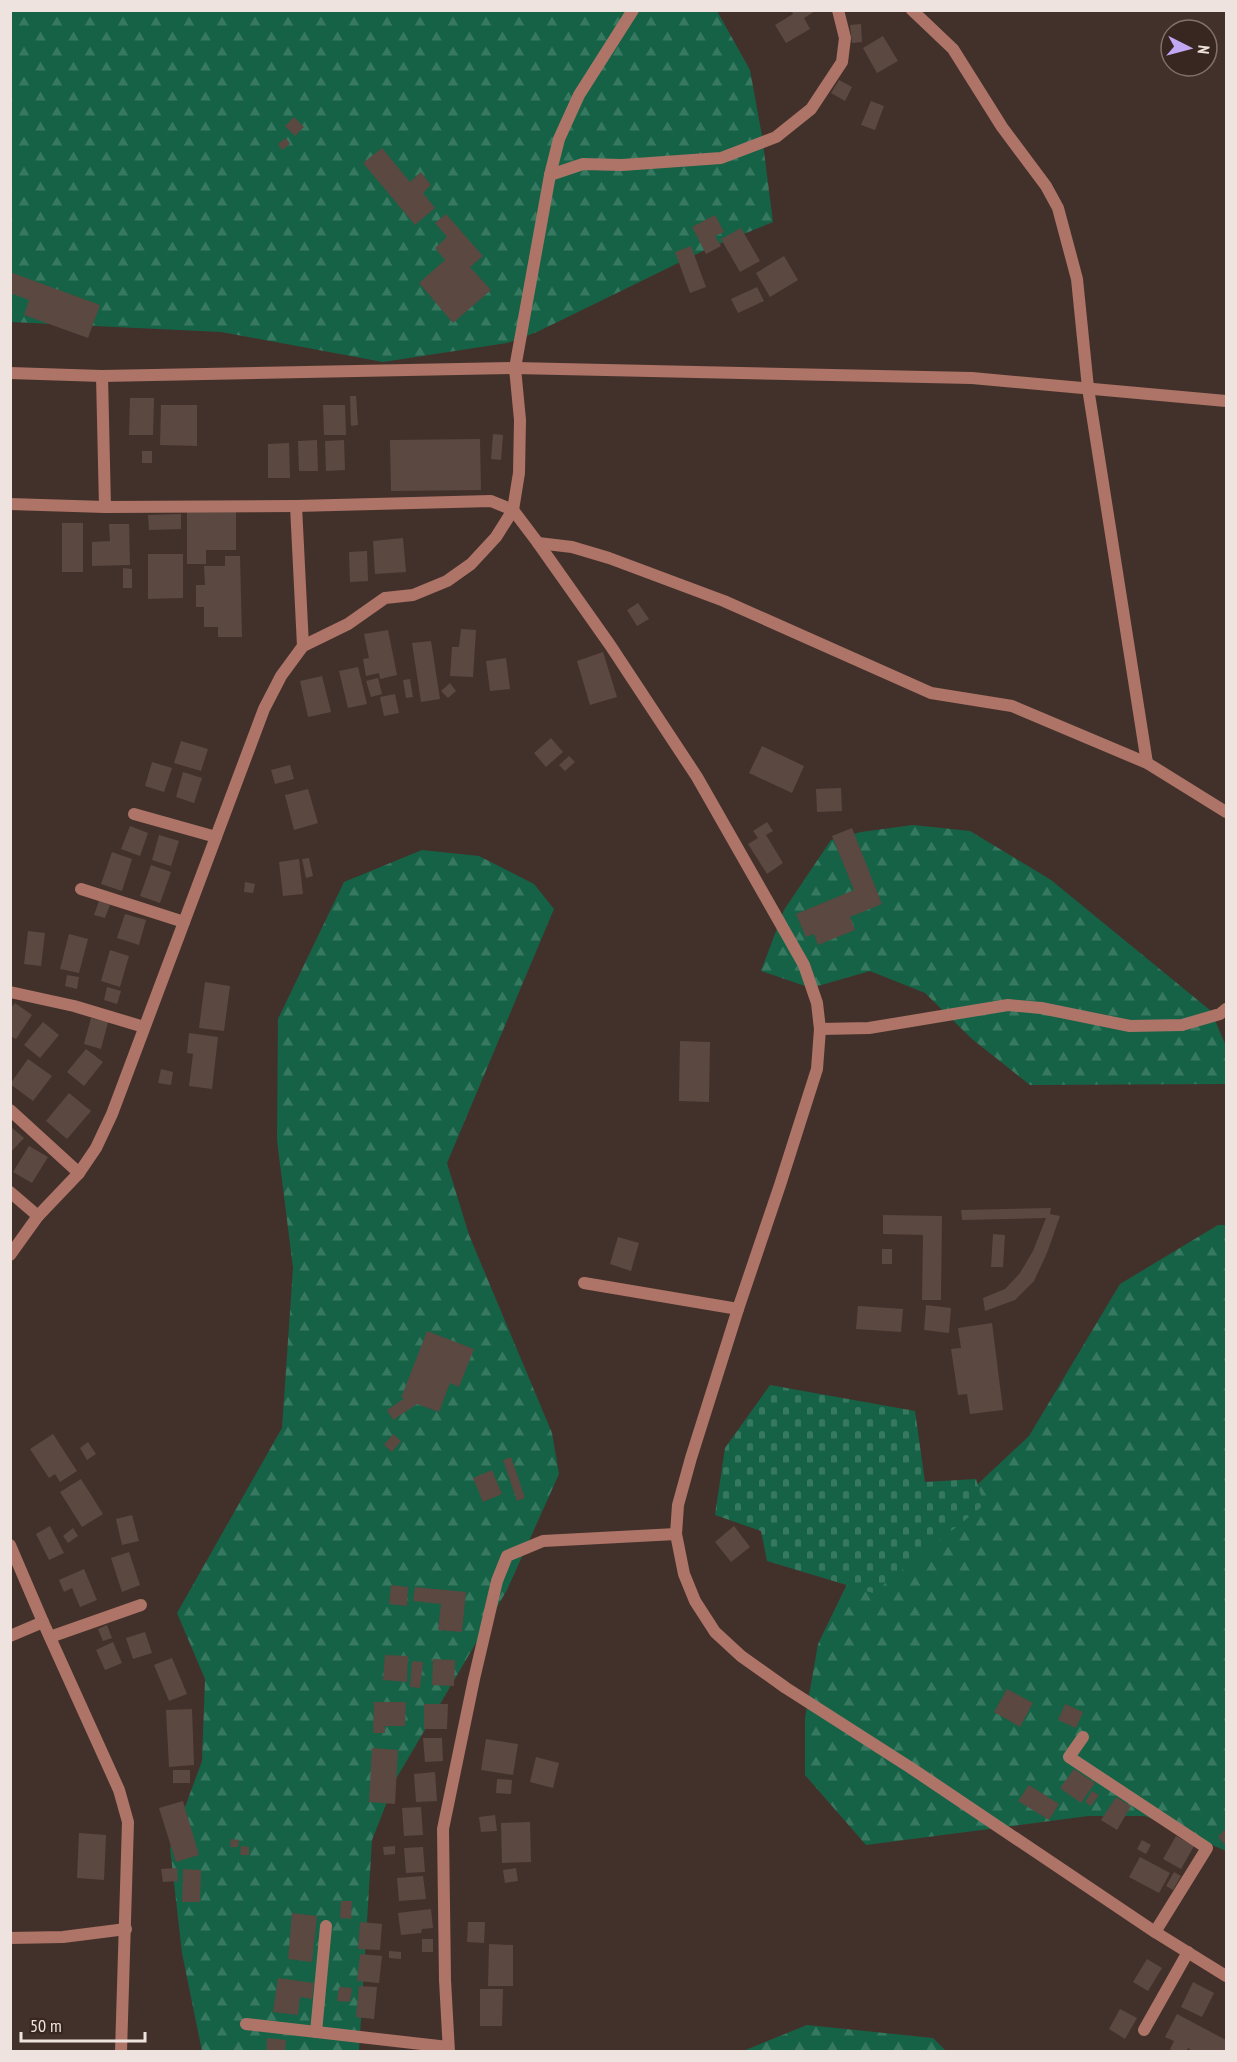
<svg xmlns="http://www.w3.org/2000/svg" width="1237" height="2062" viewBox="0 0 1237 2062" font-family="'PT Sans Narrow',sans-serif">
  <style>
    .forest { fill: url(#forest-firs) }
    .cemetery { fill: url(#cemetery-stones) }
    .building { fill: #5a4841 }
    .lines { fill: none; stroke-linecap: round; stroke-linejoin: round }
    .minor { stroke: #ae7467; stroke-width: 12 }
    .tertiary { stroke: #ae7467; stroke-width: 12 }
  </style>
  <defs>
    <pattern id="forest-firs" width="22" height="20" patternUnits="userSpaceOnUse" patternTransform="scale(1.5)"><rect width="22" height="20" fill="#156247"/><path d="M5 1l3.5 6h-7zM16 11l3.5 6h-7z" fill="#377861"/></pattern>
    <pattern id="cemetery-stones" width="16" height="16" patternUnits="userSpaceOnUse" patternTransform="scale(1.5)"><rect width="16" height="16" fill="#156247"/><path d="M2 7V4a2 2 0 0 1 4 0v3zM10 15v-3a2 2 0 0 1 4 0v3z" fill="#377861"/></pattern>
  </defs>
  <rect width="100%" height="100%" fill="#42312a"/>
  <!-- forest -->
  <g class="forest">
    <polygon points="11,11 717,11 750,70 762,136 773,222 709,248 537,332 507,343 383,362 221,332 11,322"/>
    <polygon points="913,825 970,831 1051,880 1211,1011 1226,1046 1226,1084 1030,1085 972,1039 925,993 870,971 811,988 761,971 784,910 831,840 861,832"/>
    <polygon points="422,850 479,856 534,884 554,909 447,1163 469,1235 552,1433 559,1474 507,1590 396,1779 372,1840 359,2051 202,2051 182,1953 170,1848 202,1761 205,1679 177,1613 282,1428 293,1268 277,1140 278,1019 344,882"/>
    <polygon points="1218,1225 1226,1225 1226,1851 1145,1816 1088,1816 866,1845 805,1775 805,1718 818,1644 847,1584 946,1514 1029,1436 1120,1284"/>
    <polygon points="807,2025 933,2038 946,2051 743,2051"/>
  </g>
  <!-- cemetery -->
  <polygon class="cemetery" points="770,1385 915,1411 925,1482 976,1479 984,1505 873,1593 767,1561 761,1531 715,1515 725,1448"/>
  <!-- building -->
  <g class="building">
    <polygon points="791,10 817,10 804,18 810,29 786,43 775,25 793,14"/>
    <polygon points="861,24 862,42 852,43 850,25"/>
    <polygon points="883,36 898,61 877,73 863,48"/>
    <polygon points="839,80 852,87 845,101 831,93"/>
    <polygon points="871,101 884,106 875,130 861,125"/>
    <polygon points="294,117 304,127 295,136 285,126"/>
    <polygon points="286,138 290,144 282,150 278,144"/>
    <polygon points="382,148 410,182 421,172 431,185 423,193 435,208 415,225 363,163"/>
    <polygon points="446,214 483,256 470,267 491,290 453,323 419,283 445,260 435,248 447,237 435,223"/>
    <polygon points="715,215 724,232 715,236 721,246 706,254 692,227"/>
    <polygon points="741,228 760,261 740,272 721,239"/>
    <polygon points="691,246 706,287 690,293 675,252"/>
    <polygon points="784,256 798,280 770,297 756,273"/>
    <polygon points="10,272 100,305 88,338 24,315 29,300 10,293"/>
    <polygon points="757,287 764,301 738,313 731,299"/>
    <polygon points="350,396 356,396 358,425 351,426"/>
    <polygon points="130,398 154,398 153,435 129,435"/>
    <polygon points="161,405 197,405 197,446 160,445"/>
    <polygon points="323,405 345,405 346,435 324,435"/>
    <polygon points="493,434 503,435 501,460 491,459"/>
    <polygon points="480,439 481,490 391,491 390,440"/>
    <polygon points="317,440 318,471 299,471 298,441"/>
    <polygon points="344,440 345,470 326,471 325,441"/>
    <polygon points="289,443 290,478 268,478 268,444"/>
    <rect x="142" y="451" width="10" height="12"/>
    <polygon points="187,512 236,512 236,550 206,550 206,564 187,564"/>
    <polygon points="181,514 181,529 149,530 148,515"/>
    <rect x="62" y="523" width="21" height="49"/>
    <polygon points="109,524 129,524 130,565 92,566 92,542 110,541"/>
    <polygon points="403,538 406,572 375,574 373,541"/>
    <polygon points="367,551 368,581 350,582 349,552"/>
    <polygon points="148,554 183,554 183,598 148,599"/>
    <polygon points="225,556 240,556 242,637 218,637 218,627 204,627 204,607 196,607 196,585 205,585 204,566 225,566"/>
    <polygon points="123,568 132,569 132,588 123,588"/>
    <polygon points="638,603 649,619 637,626 627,610"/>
    <polygon points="461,629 476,630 473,677 450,676 452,647 459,647"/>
    <polygon points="388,630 397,675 380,679 379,673 366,676 363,659 369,658 364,634"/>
    <polygon points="431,641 440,699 421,702 412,643"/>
    <polygon points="603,652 617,697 590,705 577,661"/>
    <polygon points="506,658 510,689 490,691 486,661"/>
    <polygon points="358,667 367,704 348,708 339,671"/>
    <polygon points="322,676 331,712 308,717 300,681"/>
    <polygon points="378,678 382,694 371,697 366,681"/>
    <polygon points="410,679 413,697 406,698 403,680"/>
    <polygon points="450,683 456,691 448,698 441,691"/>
    <polygon points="395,694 399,713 384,716 380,697"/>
    <polygon points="551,738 563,752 546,767 534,753"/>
    <polygon points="181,741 208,749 201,771 174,763"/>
    <polygon points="762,746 804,766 792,793 749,773"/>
    <polygon points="569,756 575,762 565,771 559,765"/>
    <polygon points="152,762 172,768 164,792 145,786"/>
    <polygon points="290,765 294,779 275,784 271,770"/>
    <polygon points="183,772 202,778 194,803 176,797"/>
    <polygon points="841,788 842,811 817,812 816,789"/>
    <polygon points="308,789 318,823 294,830 285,795"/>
    <polygon points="767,822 773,831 766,835 783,863 767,874 748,844 758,838 753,831"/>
    <polygon points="130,826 148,833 140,856 121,849"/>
    <polygon points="852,828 882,904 850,917 855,930 818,945 814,934 806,937 796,914 854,890 832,836"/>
    <polygon points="159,835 179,841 171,866 152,860"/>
    <polygon points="112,852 132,859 122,891 101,884"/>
    <polygon points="309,858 313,876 306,878 302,859"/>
    <polygon points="299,859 303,894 283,896 279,862"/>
    <polygon points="151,865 171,872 160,903 140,896"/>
    <polygon points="245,882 255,884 253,893 244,892"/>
    <polygon points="99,901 110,905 105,918 94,915"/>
    <polygon points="125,914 146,920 139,945 117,938"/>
    <polygon points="28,931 45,933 41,966 24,964"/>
    <polygon points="69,934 88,939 79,973 60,969"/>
    <polygon points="110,950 129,956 120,987 101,981"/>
    <polygon points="67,975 79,977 77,989 65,986"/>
    <polygon points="205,982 230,986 224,1031 199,1028"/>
    <polygon points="107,987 121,991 117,1004 104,1000"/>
    <polygon points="15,1003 32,1015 16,1039 10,1036 10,1009"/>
    <polygon points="91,1018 108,1022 101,1049 84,1044"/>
    <polygon points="43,1022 59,1035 40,1058 24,1045"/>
    <polygon points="189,1033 218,1037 212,1089 189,1086 193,1054 187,1053"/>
    <polygon points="680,1041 710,1042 709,1102 679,1101"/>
    <polygon points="86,1049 103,1062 84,1086 67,1072"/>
    <polygon points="28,1059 52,1076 33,1101 10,1084"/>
    <polygon points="161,1069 173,1072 171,1085 158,1083"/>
    <polygon points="69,1093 91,1111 67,1139 46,1121"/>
    <polygon points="10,1126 24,1138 10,1153"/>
    <polygon points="29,1146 48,1157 32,1183 13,1172"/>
    <polygon points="1051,1208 1050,1214 1060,1216 1047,1253 1034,1281 1015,1300 985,1311 983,1298 1005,1289 1020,1273 1033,1251 1046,1218 962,1220 961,1210"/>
    <polygon points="883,1215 942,1216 941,1300 922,1300 923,1235 883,1234"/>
    <polygon points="993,1234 1005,1235 1003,1267 991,1267"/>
    <polygon points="618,1237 639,1243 631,1271 610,1264"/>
    <rect x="882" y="1249" width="10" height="15"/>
    <polygon points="926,1305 951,1308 949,1333 924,1330"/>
    <polygon points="858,1306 903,1309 901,1332 856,1329"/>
    <polygon points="992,1323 1003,1410 970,1414 967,1394 958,1395 951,1349 961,1348 958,1328"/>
    <polygon points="427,1331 474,1349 459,1387 450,1383 439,1412 417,1404 393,1420 387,1410 405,1398 401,1398"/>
    <polygon points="53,1434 77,1471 60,1482 55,1474 49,1478 30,1449"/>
    <polygon points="393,1434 401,1441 392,1452 384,1445"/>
    <polygon points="88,1442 96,1454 87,1460 80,1448"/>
    <polygon points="511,1457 525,1498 517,1501 503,1460"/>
    <polygon points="492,1470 502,1494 483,1502 473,1478"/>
    <polygon points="81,1479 103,1514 82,1527 60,1492"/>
    <polygon points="132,1515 139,1541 122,1545 116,1519"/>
    <polygon points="50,1526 64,1553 49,1560 36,1534"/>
    <polygon points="734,1526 750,1547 731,1562 715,1542"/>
    <polygon points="73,1528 78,1536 68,1543 63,1536"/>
    <polygon points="129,1552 140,1585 122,1592 111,1558"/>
    <polygon points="84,1569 97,1600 80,1607 72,1588 64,1592 59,1580"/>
    <polygon points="391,1585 408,1587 407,1606 389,1604"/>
    <polygon points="415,1587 466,1592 462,1632 438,1630 441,1604 413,1601"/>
    <polygon points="107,1625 112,1638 103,1641 98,1629"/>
    <polygon points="145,1632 152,1653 133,1659 126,1638"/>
    <polygon points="113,1642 122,1663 105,1670 96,1650"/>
    <polygon points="385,1655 408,1656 407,1682 383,1680"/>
    <polygon points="172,1658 187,1694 169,1701 154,1665"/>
    <polygon points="433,1659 455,1660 454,1686 432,1685"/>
    <polygon points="412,1661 423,1662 420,1688 410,1687"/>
    <polygon points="1007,1689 1033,1703 1020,1727 994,1712"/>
    <polygon points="374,1702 406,1702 405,1726 385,1726 385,1733 373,1733"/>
    <polygon points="424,1704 448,1704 447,1729 424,1729"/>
    <polygon points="1065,1704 1083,1712 1076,1728 1058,1720"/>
    <polygon points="192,1709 194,1765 169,1767 166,1710"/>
    <polygon points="423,1738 442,1738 443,1761 425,1762"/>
    <polygon points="486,1739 518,1744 513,1775 481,1770"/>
    <polygon points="372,1748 398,1750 395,1804 369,1802"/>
    <polygon points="536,1757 559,1763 553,1788 530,1782"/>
    <polygon points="1074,1769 1095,1783 1081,1803 1060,1788"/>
    <rect x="173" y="1770" width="17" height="13"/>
    <polygon points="435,1772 437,1801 416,1802 414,1774"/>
    <polygon points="497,1779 512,1780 511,1794 496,1793"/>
    <polygon points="1029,1785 1059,1804 1049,1820 1018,1801"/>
    <polygon points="1092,1791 1099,1795 1091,1806 1085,1802"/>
    <polygon points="1116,1797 1131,1806 1117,1830 1101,1820"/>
    <polygon points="183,1801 199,1855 176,1862 159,1808"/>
    <polygon points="421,1807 423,1835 404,1836 402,1808"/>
    <polygon points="495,1815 497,1831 481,1832 479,1817"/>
    <polygon points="530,1822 531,1862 502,1863 501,1823"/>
    <polygon points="1226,1828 1226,1846 1218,1837"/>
    <polygon points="79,1833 106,1835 104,1880 77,1878"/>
    <polygon points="1176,1836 1194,1846 1181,1869 1163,1859"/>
    <polygon points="231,1839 239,1840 238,1847 230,1847"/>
    <polygon points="1142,1840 1151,1845 1146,1854 1137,1849"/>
    <polygon points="241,1846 249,1847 249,1855 240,1855"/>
    <polygon points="395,1846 395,1854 384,1855 383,1847"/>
    <polygon points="423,1847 425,1872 406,1873 404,1848"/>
    <polygon points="1140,1857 1170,1873 1159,1893 1129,1877"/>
    <polygon points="177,1868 178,1881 163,1882 161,1869"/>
    <polygon points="516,1868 518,1881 505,1883 503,1870"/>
    <polygon points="183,1869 201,1870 200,1902 182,1902"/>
    <polygon points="1174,1872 1181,1876 1173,1890 1166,1886"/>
    <polygon points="423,1876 426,1899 399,1901 397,1878"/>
    <polygon points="341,1901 352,1901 351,1919 340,1918"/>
    <polygon points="431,1909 433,1928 422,1929 421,1933 401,1935 398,1913"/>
    <polygon points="292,1913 317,1916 312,1962 288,1959"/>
    <polygon points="360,1922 382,1924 380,1950 358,1949"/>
    <polygon points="468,1922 485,1922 484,1943 467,1942"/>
    <rect x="422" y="1939" width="11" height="13"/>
    <polygon points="489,1944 513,1945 513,1986 488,1986"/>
    <polygon points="389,1951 401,1952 401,1959 389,1958"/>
    <polygon points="360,1954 382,1956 379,1983 357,1981"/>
    <polygon points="1147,1959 1162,1968 1148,1991 1133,1982"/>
    <polygon points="278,1978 314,1983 312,1999 300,1997 298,2015 273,2012"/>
    <polygon points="1193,1982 1214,1993 1202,2017 1181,2007"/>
    <polygon points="359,1986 377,1987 374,2019 356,2017"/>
    <polygon points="339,1987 352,1988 350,2002 337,2001"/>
    <polygon points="480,1989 503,1989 502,2026 480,2026"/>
    <polygon points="1120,2009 1137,2018 1125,2039 1109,2029"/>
    <polygon points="1177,2014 1226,2040 1226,2052 1194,2052 1188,2048 1186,2052 1174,2052 1170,2049 1174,2041 1165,2037"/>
    <polygon points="267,2038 286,2040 285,2052 266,2052"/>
  </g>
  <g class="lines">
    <!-- minor -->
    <g class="minor">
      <polyline points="912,10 953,49 1002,127 1046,186 1058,208 1077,279 1088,388 1147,763"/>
      <polyline points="550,175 583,164 622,165 721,158 776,137 811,109 842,62 845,38 838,10"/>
      <polyline points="102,376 105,507"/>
      <polyline points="10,504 105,507 296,506 491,501 513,510"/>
      <polyline points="296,506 303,646"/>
      <polyline points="538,543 572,547 609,558 724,601 931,693 1012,706 1147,763 1226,812"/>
      <polyline points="134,814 216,837"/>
      <polyline points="81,889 184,922"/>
      <polyline points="10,992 74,1006 144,1027"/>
      <polyline points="820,1029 869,1028 1008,1005 1041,1008 1130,1026 1182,1025 1220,1014 1226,1009"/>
      <polyline points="10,1110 79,1173"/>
      <polyline points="10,1192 38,1216"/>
      <polyline points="584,1283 738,1309"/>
      <polyline points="10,1636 43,1622"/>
      <polyline points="50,1637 141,1605"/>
      <polyline points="1083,1737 1069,1757 1207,1848 1155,1932"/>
      <polyline points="10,1938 63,1937 126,1929"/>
      <polyline points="246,2024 448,2047"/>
      <polyline points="1144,2030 1188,1952"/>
      <polyline points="316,2032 326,1926"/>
      <polyline points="449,2052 445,1980 443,1829 474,1679 497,1581 507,1556 543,1541 676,1534"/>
    </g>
    <!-- tertiary -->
    <g class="tertiary">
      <polyline points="10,373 102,376 515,368 972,378 1226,401"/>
      <polyline points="513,510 538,543 610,645 697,777 804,965 817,1003 820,1029 817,1069 780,1185 738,1309 691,1458 678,1505 676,1534 684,1574 695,1601 715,1632 741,1656 786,1688 911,1768 1155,1932 1226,1976"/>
      <polyline points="10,1255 38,1216 79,1173 96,1148 112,1114 264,709 281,676 303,646 348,624 385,598 413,595 447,581 471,564 496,537 513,510 519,473 520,420 515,368 550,175 559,139 579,95 633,10"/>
      <polyline points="10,1545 43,1622 119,1790 128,1822 121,2052"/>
    </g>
  </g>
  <!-- border -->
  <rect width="1237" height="2062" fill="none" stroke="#eee3de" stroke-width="24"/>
  <!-- north arrow -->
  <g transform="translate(1189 48) rotate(96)"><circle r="28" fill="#382720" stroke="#81726c" stroke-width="1.5"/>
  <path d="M0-4.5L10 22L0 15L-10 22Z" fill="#c2a8f3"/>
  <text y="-9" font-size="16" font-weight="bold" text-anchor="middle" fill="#eee3de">N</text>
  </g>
  <!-- scale -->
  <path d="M21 2032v9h124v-9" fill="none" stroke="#eee3de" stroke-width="3"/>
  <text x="30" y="2032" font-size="18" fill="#eee3de" stroke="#382720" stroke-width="4.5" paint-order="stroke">50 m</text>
</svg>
